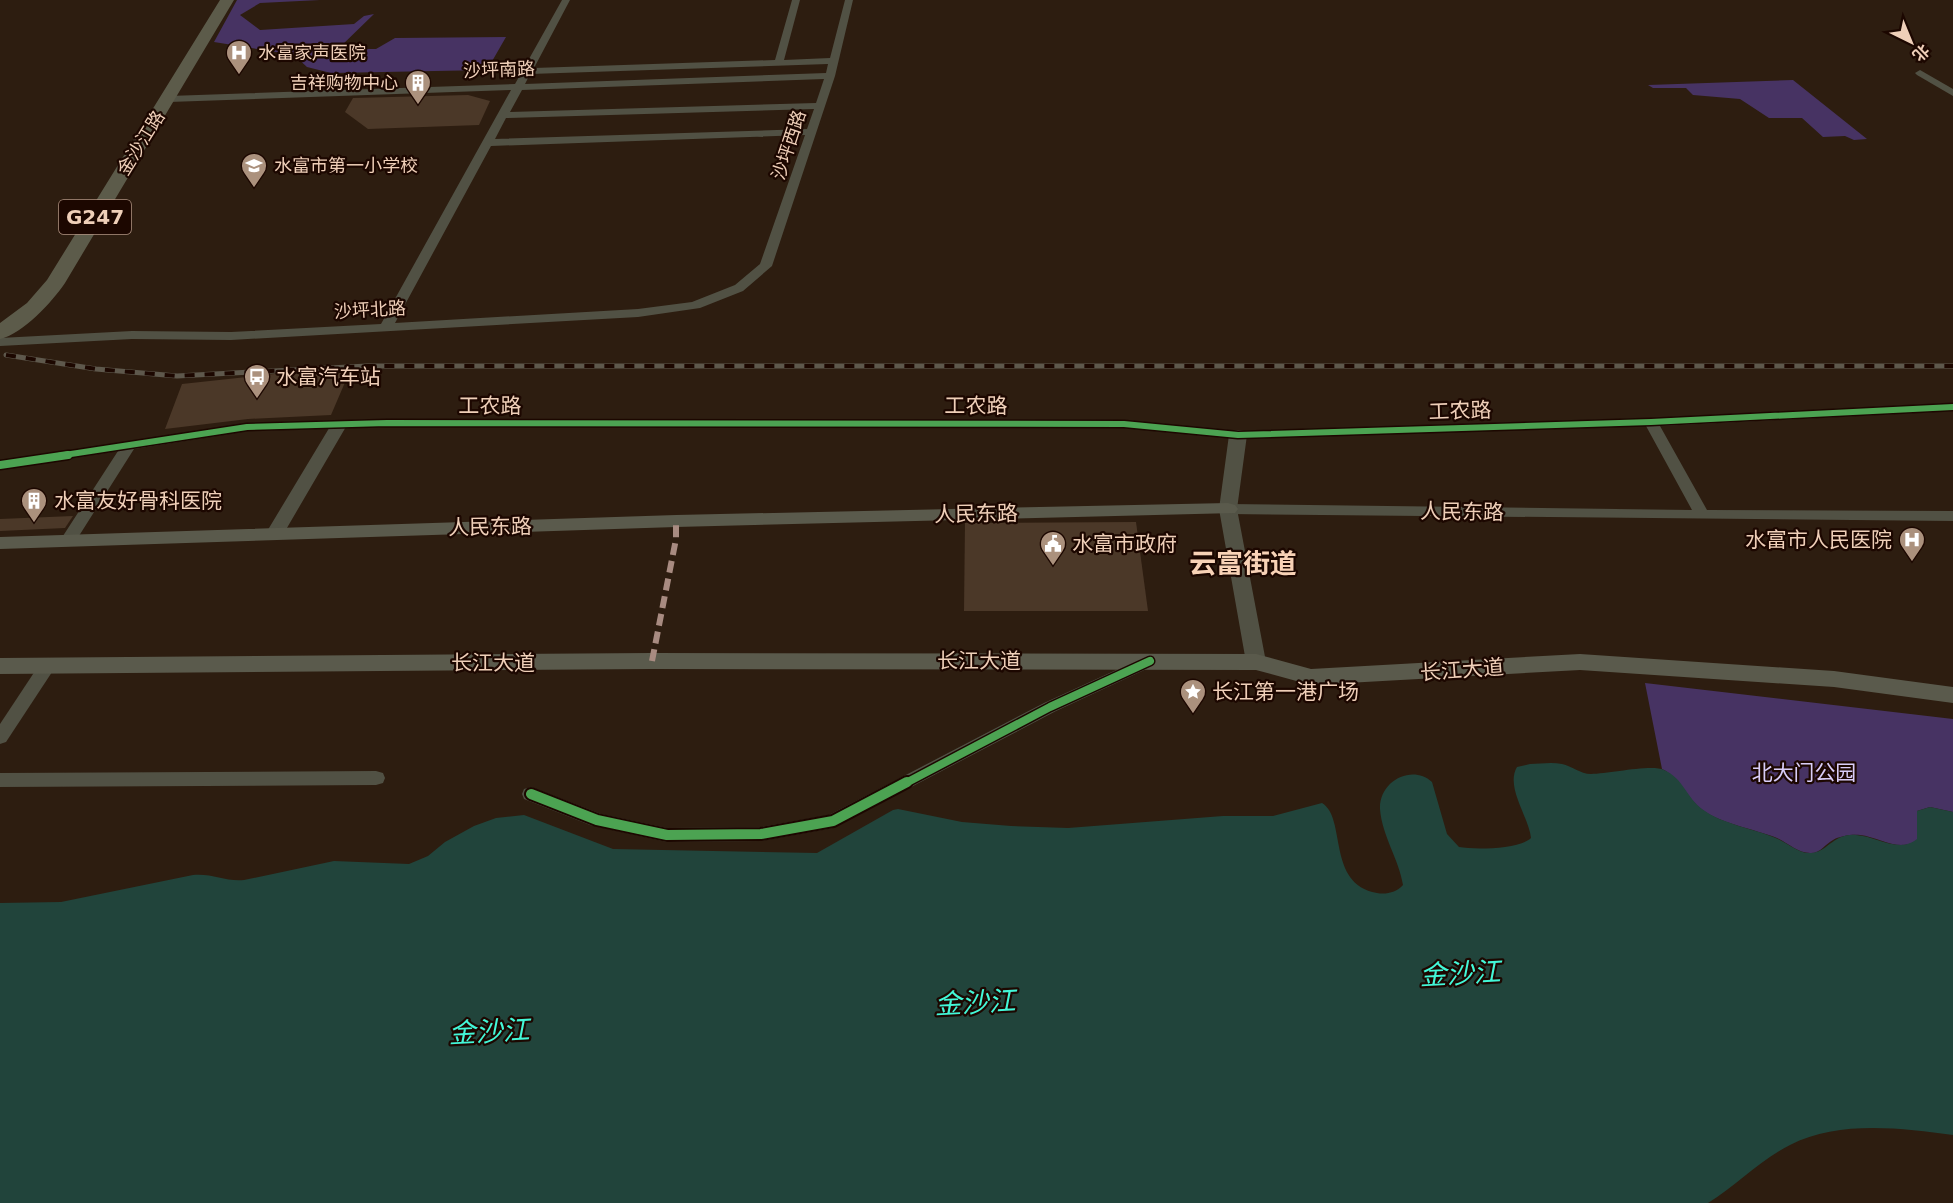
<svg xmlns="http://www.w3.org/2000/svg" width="1953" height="1203" viewBox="0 0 1953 1203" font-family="'DejaVu Sans','Noto Sans SC',sans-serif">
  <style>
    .green { fill: #473363 }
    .water { fill: #21443b }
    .building { fill: #4b3828 }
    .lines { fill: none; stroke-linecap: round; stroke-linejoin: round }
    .minor { fill: #515144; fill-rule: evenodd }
    .tertiary { fill: #515144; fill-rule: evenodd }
    .secondary { fill: #5a5a4c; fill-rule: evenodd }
    .trunk { fill: #5c5b4a; fill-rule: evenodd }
    .rail-casing { stroke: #5e584c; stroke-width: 5 }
    .rail { stroke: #1c0700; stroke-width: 4; stroke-dasharray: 10; stroke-linecap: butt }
    .quiet { stroke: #a88b81; stroke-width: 6; stroke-dasharray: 12 6; stroke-linecap: butt }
    .cycleway-far2-casing { stroke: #1c0700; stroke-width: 9 }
    .cycleway-far1-casing { stroke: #1c0700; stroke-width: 11 }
    .cycleway-casing { stroke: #1c0700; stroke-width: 14 }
    .cycleway-far2 { stroke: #4ca352; stroke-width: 6 }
    .cycleway-far1 { stroke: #4ca352; stroke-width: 8 }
    .cycleway { stroke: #4ca352; stroke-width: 10 }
    .labels { text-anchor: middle; stroke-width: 4.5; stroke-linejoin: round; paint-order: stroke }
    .far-poi-label { font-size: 18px; fill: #efcfb8; stroke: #1c0700; text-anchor: start }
    .far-street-label { font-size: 18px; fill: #efcfb8; stroke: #1c0700 }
    .shield { fill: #1c0700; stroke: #b09381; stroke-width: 1.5 }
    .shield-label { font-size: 20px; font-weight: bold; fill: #efcfb8 }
    .poi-label { font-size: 21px; fill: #efcfb8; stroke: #1c0700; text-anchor: start }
    .street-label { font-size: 21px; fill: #efcfb8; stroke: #1c0700 }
    .park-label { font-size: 21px; fill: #d9cdf8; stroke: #1c0700 }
    .district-label { font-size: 27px; font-weight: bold; fill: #f8d2b6; stroke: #1c0700 }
    .near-water-label { font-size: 27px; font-style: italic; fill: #43f8d8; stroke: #1c0700 }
  </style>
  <rect width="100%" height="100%" fill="#2d1d10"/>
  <!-- green -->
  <g class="green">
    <polygon points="237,0 320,0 260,3 240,15 260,30 354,24 364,16 374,14 338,49 376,49 395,38 506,37 487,70 331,73 307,67 294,55 214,42"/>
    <polygon points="1793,80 1867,139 1854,140 1845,136 1823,137 1802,118 1769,118 1740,99 1693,95 1686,88 1653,88 1648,85"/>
    <path d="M1645,683L1953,719V812L1930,807L1917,811V840C1900,853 1879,837 1860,835C1853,834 1839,836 1833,840C1825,844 1820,854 1810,853C1798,853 1788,843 1777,838C1755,829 1717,823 1700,808C1686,796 1679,777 1662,769Z"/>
  </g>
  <!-- water -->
  <path class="water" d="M1530,764C1540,764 1551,762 1562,764C1572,766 1580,774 1591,774C1609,774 1651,764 1664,770C1683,778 1687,798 1702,809C1723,825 1754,828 1778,839C1789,844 1799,854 1811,853C1827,853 1833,833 1856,835C1876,836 1899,854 1917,839V811L1930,807L1953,812V1135C1901,1128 1838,1120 1790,1145C1760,1160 1736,1186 1708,1203H0V903L61,902L193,875C212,873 226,882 244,880L334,861L409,864L428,856L445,842L474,826L496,818L524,815L613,849L817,853L893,810L898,809L962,822L1011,826L1068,828L1223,816H1273L1322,803C1347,818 1326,884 1377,893C1386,895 1397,892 1403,885C1399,859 1382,836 1380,809C1379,781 1412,764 1432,782L1447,834L1459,847C1475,850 1520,849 1531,838C1529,817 1505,787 1517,767Z"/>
  <!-- building -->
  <g class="building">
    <polygon points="468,95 490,101 479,125 368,129 345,112 353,98"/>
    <polygon points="349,373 331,415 248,419 165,429 182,384 274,374"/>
    <polygon points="73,516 65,528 0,531 0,519"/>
    <polygon points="1136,522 1148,611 964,611 965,523"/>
  </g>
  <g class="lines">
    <!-- minor -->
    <g class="minor">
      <path d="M562,0H570L534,68L775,60L792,0H800L784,60L830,58L845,0H853L835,76L772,266L743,291L700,308L638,317L231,340L132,339L0,346V338L132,331L231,332L381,324L511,90L169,102L164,99L169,96L515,84ZM828,64L826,73L525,84L530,74ZM824,79L816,103L510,112L522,90ZM814,109L807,129L495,139L506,118ZM805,135L760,264L735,285L692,302L638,309L395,323L491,146Z"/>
      <polygon points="1920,70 1953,89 1953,96 1917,75 1915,73"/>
      <polygon points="1953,403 1953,411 1660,426 1707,510 1953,511 1953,521 1228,514 1220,509 1228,504 1692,510 1646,426 1238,439 1124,428 387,427 247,431 134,449 77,539 69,544 61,539 118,451 0,469 0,461 247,423 387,419 1124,420 1238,431 1651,418"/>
      <polygon points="1149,655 1155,657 1158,661 1155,665 1056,711 833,828 761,841 667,842 590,825 524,799 522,794 524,789 531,787 601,814 667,828 761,827 829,815 1044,703"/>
      <polygon points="47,660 53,662 56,666 6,742 0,744 0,724 41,662"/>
      <polygon points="376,771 383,773 385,778 383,783 376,785 0,787 0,773"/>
    </g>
    <!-- tertiary -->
    <g class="tertiary">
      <polygon points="339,420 347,425 284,533 282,537 268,537 266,533 331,425"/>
      <polygon points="1238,430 1244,431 1247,435 1237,509 1266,662 1263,667 1256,669 1249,667 1246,662 1219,509 1229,435 1232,431"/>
    </g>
    <!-- secondary -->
    <g class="secondary">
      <polygon points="1228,503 1235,505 1238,509 1235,513 676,527 0,549 0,537 676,515"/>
      <polygon points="652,653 1256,654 1311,669 1580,654 1834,671 1953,687 1953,703 1834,687 1580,670 1311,685 1256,670 652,669 0,674 0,658"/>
    </g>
    <!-- trunk -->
    <path class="trunk" d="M220,0H234L65,283C52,302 23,334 0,339V323L27,303L47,280Z"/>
    <defs>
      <polyline id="rail" points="6,355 96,369 177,376 367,366 1953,366"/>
    </defs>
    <!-- rail casing -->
    <use href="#rail" class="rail-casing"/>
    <!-- rail -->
    <use href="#rail" class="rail"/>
    <!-- quiet -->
    <polyline class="quiet" points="652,661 676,539 676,521"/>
    <defs>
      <polyline id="cycleway-far2" points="58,456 247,427 387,423 1124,424 1238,435 1651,422 1953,407"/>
      <g id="cycleway-far1">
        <polyline points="0,465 68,455"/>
        <polyline points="904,784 1050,707 1150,661"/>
      </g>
      <polyline id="cycleway" points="531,794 597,820 667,835 761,834 833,821 907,782"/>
    </defs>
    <!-- cycleway-far2 casing -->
    <use href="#cycleway-far2" class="cycleway-far2-casing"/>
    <!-- cycleway-far1 casing -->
    <use href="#cycleway-far1" class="cycleway-far1-casing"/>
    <!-- cycleway casing -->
    <use href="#cycleway" class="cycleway-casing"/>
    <!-- cycleway-far2 -->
    <use href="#cycleway-far2" class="cycleway-far2"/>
    <!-- cycleway-far1 -->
    <use href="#cycleway-far1" class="cycleway-far1"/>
    <!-- cycleway -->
    <use href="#cycleway" class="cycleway"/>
  </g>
  <!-- icons -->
  <defs>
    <symbol id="hospital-pin" viewBox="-11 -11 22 30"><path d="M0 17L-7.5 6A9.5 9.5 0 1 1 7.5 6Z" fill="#ab917d" stroke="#1c0700"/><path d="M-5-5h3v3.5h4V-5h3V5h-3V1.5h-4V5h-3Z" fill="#fff"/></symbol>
    <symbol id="building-pin" viewBox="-11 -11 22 30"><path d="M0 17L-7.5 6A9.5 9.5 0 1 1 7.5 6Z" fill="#ab917d" stroke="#1c0700"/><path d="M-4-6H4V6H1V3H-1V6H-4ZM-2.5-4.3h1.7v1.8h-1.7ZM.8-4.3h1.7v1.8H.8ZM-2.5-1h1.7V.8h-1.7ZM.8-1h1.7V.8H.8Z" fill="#fff"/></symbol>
    <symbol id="school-pin" viewBox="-11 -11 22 30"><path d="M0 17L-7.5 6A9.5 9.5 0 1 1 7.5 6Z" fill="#ab917d" stroke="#1c0700"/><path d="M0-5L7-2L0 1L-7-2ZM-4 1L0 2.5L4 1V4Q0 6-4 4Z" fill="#fff"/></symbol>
    <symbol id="bus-pin" viewBox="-11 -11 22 30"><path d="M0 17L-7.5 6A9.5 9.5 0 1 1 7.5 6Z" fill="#ab917d" stroke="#1c0700"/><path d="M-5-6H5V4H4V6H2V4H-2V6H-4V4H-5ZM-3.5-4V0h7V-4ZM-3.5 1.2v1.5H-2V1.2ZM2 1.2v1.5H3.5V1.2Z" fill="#fff"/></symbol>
    <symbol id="civic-pin" viewBox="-11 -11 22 30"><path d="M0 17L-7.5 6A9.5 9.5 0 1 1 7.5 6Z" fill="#ab917d" stroke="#1c0700"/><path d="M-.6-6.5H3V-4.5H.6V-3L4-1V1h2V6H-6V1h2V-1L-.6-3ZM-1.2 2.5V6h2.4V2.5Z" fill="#fff"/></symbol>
    <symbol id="sight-pin" viewBox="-11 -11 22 30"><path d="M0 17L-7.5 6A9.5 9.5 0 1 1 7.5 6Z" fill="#ab917d" stroke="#1c0700"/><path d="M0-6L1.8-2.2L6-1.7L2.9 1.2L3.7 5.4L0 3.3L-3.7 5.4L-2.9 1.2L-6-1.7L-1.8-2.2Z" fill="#fff"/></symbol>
  </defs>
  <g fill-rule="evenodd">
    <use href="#hospital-pin" x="224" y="38" width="30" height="40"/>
    <use href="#building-pin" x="403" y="68" width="30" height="40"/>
    <use href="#school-pin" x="239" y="151" width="30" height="40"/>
    <use href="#bus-pin" x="242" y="362" width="30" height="40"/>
    <use href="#building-pin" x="19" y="486" width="30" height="40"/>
    <use href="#hospital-pin" x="1897" y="525" width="30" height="40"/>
    <use href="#civic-pin" x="1038" y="529" width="30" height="40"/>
    <use href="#sight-pin" x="1178" y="677" width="30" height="40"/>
  </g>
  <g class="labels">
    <!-- far-poi labels -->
    <g class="far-poi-label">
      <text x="258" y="59">水富家声医院</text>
      <text x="398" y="89" text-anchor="end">吉祥购物中心</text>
      <text x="274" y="172">水富市第一小学校</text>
    </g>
    <!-- far-street labels -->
    <g class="far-street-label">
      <text transform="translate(499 70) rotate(-2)" y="6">沙坪南路</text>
      <text transform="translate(141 143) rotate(-58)" y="6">金沙江路</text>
      <text transform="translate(789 145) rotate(-72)" y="6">沙坪西路</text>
      <text transform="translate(370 310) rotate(-3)" y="6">沙坪北路</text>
    </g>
    <!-- shield labels -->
    <rect class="shield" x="59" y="200" width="72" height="34" rx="4.5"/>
    <g class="shield-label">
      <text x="95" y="224">G247</text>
    </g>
    <!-- poi labels -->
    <g class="poi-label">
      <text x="276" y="384">水富汽车站</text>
      <text x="54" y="508">水富友好骨科医院</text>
      <text x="1892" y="547" text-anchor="end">水富市人民医院</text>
      <text x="1072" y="551">水富市政府</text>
      <text x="1212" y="699">长江第一港广场</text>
    </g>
    <!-- street labels -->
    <g class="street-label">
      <text x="490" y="413">工农路</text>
      <text x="976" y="413">工农路</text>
      <text transform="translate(1460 411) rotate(-2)" y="7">工农路</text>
      <text transform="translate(1462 512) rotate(1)" y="7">人民东路</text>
      <text transform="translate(976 514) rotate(-1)" y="7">人民东路</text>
      <text transform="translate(490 527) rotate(-1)" y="7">人民东路</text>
      <text x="979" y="668">长江大道</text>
      <text x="493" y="670">长江大道</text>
      <text transform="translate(1462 670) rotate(-4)" y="7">长江大道</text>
    </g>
    <!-- park labels -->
    <g class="park-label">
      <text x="1804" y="780">北大门公园</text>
    </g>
    <!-- district labels -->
    <g class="district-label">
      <text x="1243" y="573">云富街道</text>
    </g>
    <!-- near-water labels -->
    <g class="near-water-label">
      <text transform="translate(1460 974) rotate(-3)" y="9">金沙江</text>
      <text transform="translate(975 1003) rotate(-3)" y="9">金沙江</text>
      <text transform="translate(489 1032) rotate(-3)" y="9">金沙江</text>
    </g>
  </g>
  <!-- north arrow -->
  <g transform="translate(1911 42) rotate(137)" stroke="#1c0700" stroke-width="4.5" paint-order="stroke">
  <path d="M0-4.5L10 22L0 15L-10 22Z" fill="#efcfb8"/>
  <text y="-9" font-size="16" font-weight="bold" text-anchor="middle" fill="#efcfb8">北</text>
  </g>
</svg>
